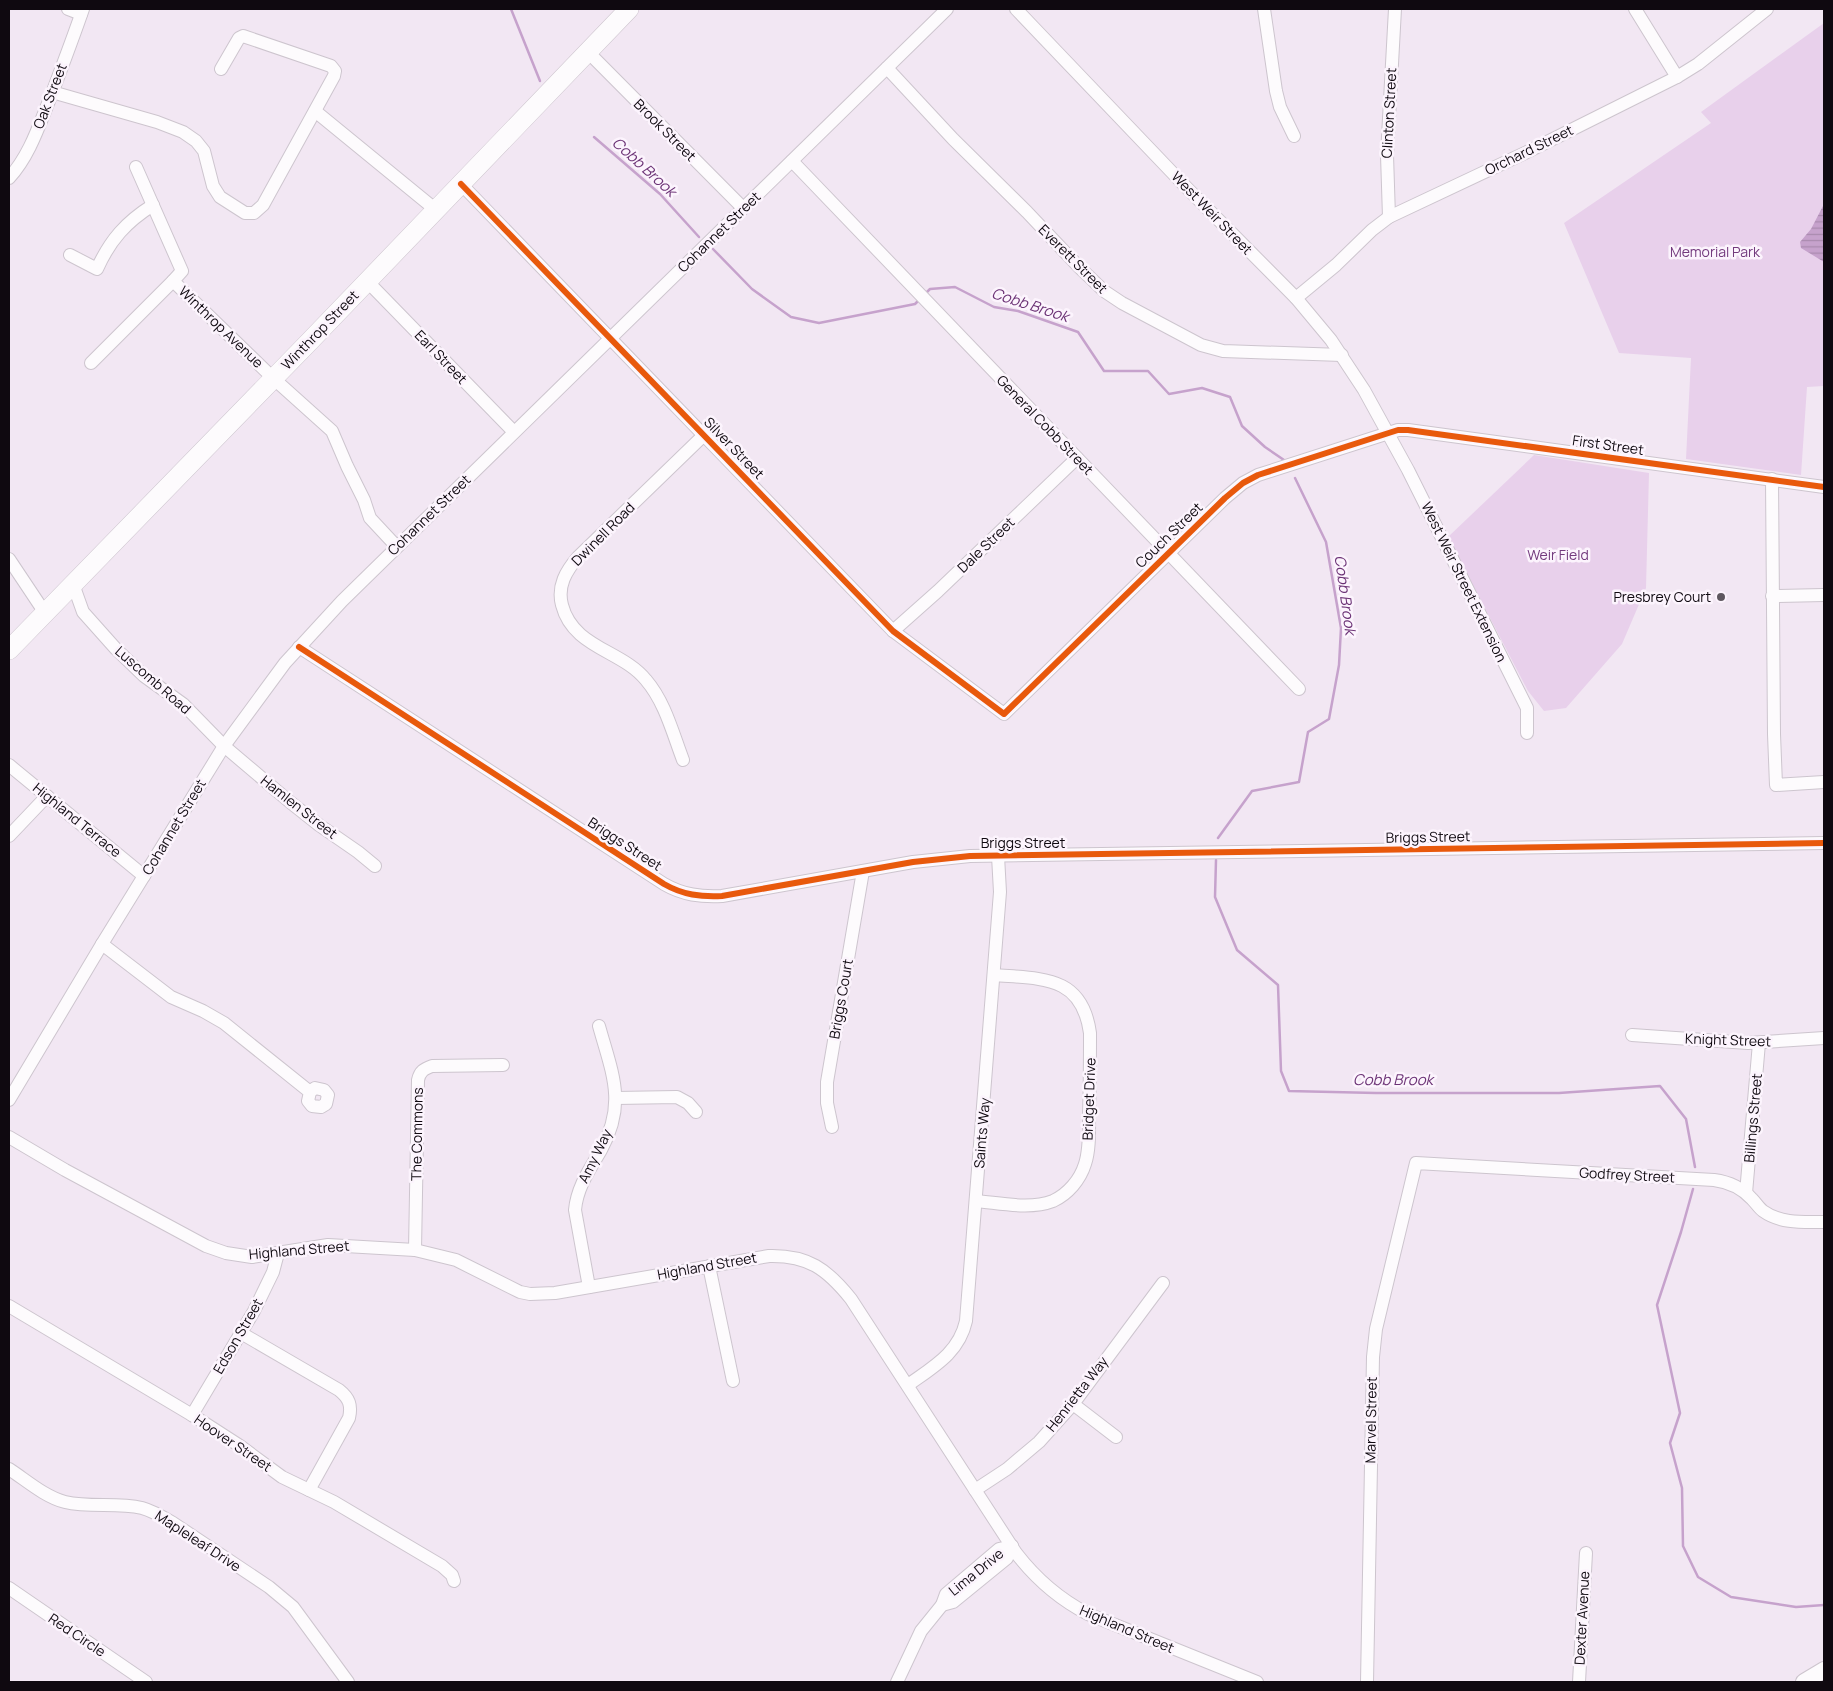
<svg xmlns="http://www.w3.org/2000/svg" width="1833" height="1691" viewBox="0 0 1833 1691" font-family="Manrope,sans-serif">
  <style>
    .green { fill: #e8d0eb }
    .water { fill: url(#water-rules) }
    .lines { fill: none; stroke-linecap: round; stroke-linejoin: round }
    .stream { stroke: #c6a2cc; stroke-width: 2.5 }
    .minor-casing { stroke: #cdc5ce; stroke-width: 14 }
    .major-casing { stroke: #cdc5ce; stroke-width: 18 }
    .highway-casing { stroke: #cdc5ce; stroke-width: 20 }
    .minor { stroke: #fdfbfd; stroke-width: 12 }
    .major { stroke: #fdfbfd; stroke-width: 16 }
    .highway { stroke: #fdfbfd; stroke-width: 19 }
    .cycleway-casing { stroke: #fcf4fd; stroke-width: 9 }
    .cycleway { stroke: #e8590c; stroke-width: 6 }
    .poi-dot { fill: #5e575f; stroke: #fcf4fd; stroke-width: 2 }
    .labels { text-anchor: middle; stroke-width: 5; stroke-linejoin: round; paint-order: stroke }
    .street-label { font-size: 14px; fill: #0f0910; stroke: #fcf4fd }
    .park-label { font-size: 14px; fill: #733a7d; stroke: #fcf4fd }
    .poi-label { font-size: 14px; fill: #0f0910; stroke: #fcf4fd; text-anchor: end }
    .water-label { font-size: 15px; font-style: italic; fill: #6c3376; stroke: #fcf4fd }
  </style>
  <defs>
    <pattern id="water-rules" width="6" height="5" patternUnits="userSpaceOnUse" patternTransform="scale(1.25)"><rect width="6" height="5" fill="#c6a2cc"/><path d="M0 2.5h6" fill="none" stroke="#a98aae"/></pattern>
  </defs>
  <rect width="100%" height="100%" fill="#f2e7f3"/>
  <!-- green -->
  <g class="green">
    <polygon points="1824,23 1824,386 1807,387 1801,475 1686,459 1691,358 1619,353 1564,223 1711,123 1701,112"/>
    <polygon points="1534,455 1649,473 1646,588 1622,644 1566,708 1544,711 1528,691 1448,537"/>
  </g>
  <!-- water -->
  <polygon class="water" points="1824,204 1824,262 1801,248 1800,242 1811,229"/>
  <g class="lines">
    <!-- stream -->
    <g class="stream">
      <polyline points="511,9 540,81"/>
      <polyline points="594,137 660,194 699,237"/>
      <polyline points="712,248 752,289 791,317 819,323 915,304 919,300"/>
      <polyline points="925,294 930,289 955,287 994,307 1018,311 1078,332 1104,371 1148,371 1169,394 1202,388 1230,397 1242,426 1265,447 1284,460"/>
      <polyline points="1218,838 1252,791 1299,782 1308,732 1329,719 1339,665 1341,628 1326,542 1295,478"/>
      <polyline points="1216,860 1215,897 1237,950 1278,985 1281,1071 1289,1091 1376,1093 1559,1093 1660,1086 1686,1119 1695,1167"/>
      <polyline points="1693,1189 1681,1232 1657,1305 1680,1413 1670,1443 1682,1488 1683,1546 1698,1577 1731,1597 1796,1607 1824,1605"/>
    </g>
    <defs>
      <g id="minor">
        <polyline points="68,9 81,14"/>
        <polyline points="1016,9 1186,187 1296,298 1331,340 1364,390 1408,470 1527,708 1527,733"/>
        <polyline points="1264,9 1276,91 1280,107 1294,136"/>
        <polyline points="1635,9 1677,77"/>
        <polyline points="587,51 743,208"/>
        <polyline points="887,68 953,139 1027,212 1079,267 1104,291 1122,303 1201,345 1223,351 1342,355"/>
        <polyline points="52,92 157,122 183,132 196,141 204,151 213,186 220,197 245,213 254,213 263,205 334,76 335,71 331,66 243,36 239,38 221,69"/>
        <polyline points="315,111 436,210"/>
        <polyline points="792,161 1299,689"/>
        <polyline points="136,167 182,271 173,281 273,378 332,431 347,466 364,500 370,518 397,547"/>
        <path d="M9,178C30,155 39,125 51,96C62,67 73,38 83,9"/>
        <polyline points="461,184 893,631 1004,714 1225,498 1243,483 1258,475 1398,430 1408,430 1824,487"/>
        <polyline points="1389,217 1387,155 1395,9"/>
        <path d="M70,255L97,269C110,240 126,222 153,205"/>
        <polyline points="367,281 514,432"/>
        <polyline points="1296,298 1336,265 1372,230 1389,217 1527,152 1677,77 1698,64 1767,9"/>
        <polyline points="91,363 173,281"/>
        <polyline points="1772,479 1774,734 1776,785 1824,782"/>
        <polyline points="9,559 45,613"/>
        <polyline points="73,584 83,612 116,649 144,676 183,704 224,746 290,802 319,825 358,852 375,866"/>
        <polyline points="1772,596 1824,595"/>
        <polyline points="893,631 938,591 1077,458"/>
        <path d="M299,647L664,884C683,895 701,897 722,896L913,862L970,856L1824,843"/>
        <path d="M683,760C673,734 665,702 646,680C622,650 573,648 562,605C557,586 566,571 578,557L704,435"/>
        <polyline points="9,765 144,876"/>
        <polyline points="9,836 47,796"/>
        <polyline points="102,944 171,997 203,1011 224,1023 310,1092 308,1101 312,1106 321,1107 326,1104 328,1095 324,1090 315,1088 310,1092"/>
        <polyline points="1632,1035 1748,1043 1824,1038"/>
        <polyline points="616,1098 677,1097 688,1103 696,1112"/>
        <polyline points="9,1100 102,944 224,746 285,663 342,601 947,9"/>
        <polyline points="832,1127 827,1103 827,1082 863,871"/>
        <path d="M9,1137L65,1170L206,1246L226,1253L252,1257L328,1245L415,1250L456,1260L520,1292L530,1294L555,1293L769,1256C808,1255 827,1269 851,1299L1016,1553C1036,1579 1059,1599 1088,1614L1257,1682"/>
        <polyline points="1746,1193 1759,1043"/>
        <path d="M976,1201C1000,1203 1030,1210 1053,1201C1068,1194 1080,1180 1085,1164C1090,1149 1089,1130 1089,1114C1090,1087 1090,1060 1090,1033C1082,975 1042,979 994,975"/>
        <path d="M415,1250L418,1080C420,1071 424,1069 432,1066L503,1065"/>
        <polyline points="709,1266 733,1381"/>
        <path d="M589,1287L575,1210C577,1187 590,1169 601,1150C627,1103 612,1073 599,1026"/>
        <polyline points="9,1306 192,1415 240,1446 282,1477 334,1502 442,1566 452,1575 454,1581"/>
        <path d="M241,1333L339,1390C349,1398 352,1405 349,1418L309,1490"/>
        <path d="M908,1385C933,1367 959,1353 966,1321L1000,892L998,856"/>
        <polyline points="1073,1404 1116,1437"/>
        <polyline points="192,1415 254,1311 273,1272 278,1253"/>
        <path d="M9,1469C26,1480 45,1497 65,1502C90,1508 117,1502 142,1508C153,1511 163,1517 173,1523L269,1587L293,1607L348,1682"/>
        <polyline points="975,1490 1007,1469 1039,1442 1073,1404 1163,1283"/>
        <polyline points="9,1588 146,1682"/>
        <polyline points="942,1605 953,1602 1007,1558 1012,1546"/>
        <polyline points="897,1682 921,1631 942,1605 946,1594 999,1549 1012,1546"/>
        <path d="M1367,1682L1373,1357L1376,1329L1416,1163L1714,1180C1729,1182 1742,1188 1752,1199C1756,1203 1759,1208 1763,1211C1781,1224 1804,1222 1824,1222"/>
        <polyline points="1579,1682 1586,1553"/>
      </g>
      <polyline id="major" points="1804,1682 1824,1670"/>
      <polyline id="highway" points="9,650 309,342 629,9"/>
    </defs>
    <!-- minor casing -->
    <use href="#minor" class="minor-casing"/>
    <!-- major casing -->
    <use href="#major" class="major-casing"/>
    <!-- highway casing -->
    <use href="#highway" class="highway-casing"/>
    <!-- minor -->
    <use href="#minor" class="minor"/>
    <!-- major -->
    <use href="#major" class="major"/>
    <!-- highway -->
    <use href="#highway" class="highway"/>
    <defs>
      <g id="cycleway">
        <polyline points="461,184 893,631 1004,714 1225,498 1243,483 1258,475 1398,430 1408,430 1824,487"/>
        <path d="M299,647L664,884C683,895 701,897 722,896L913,862L970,856L1824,843"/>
      </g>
    </defs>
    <!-- cycleway casing -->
    <use href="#cycleway" class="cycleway-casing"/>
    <!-- cycleway -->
    <use href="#cycleway" class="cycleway"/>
  </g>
  <!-- markers -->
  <circle class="poi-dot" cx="1721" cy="597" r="5"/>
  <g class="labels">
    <!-- street labels -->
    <g class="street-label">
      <text transform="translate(50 96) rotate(-69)" y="5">Oak Street</text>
      <text transform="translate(1389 113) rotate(-87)" y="5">Clinton Street</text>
      <text transform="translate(665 130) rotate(45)" y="5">Brook Street</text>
      <text transform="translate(1529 150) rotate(-26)" y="5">Orchard Street</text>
      <text transform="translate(1212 213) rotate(46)" y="5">West Weir Street</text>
      <text transform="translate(719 232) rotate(-44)" y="5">Cohannet Street</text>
      <text transform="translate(1073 259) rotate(45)" y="5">Everett Street</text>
      <text transform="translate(221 327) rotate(44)" y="5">Winthrop Avenue</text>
      <text transform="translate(320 330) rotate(-46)" y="5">Winthrop Street</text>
      <text transform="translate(441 357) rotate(46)" y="5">Earl Street</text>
      <text transform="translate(1045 425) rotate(46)" y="5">General Cobb Street</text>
      <text transform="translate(1608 445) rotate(8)" y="5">First Street</text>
      <text transform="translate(734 448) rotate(46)" y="5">Silver Street</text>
      <text transform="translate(429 515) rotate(-44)" y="5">Cohannet Street</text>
      <text transform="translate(603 534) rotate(-45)" y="5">Dwinell Road</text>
      <text transform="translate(1169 535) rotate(-44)" y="5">Couch Street</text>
      <text transform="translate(986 545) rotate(-44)" y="5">Dale Street</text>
      <text transform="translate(1464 582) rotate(64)" y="5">West Weir Street Extension</text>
      <text transform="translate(153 680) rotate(41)" y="5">Luscomb Road</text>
      <text transform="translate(299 807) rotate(38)" y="5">Hamlen Street</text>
      <text transform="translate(77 820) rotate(39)" y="5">Highland Terrace</text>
      <text transform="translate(174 827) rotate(-59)" y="5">Cohannet Street</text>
      <text transform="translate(1428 837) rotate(-1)" y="5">Briggs Street</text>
      <text x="1023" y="848">Briggs Street</text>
      <text transform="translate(625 844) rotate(33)" y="5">Briggs Street</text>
      <text transform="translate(841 999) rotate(-80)" y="5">Briggs Court</text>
      <text transform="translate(1728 1040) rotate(2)" y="5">Knight Street</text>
      <text transform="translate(1089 1099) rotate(-88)" y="5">Bridget Drive</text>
      <text transform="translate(1753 1118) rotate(-85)" y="5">Billings Street</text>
      <text transform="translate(982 1133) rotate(-85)" y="5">Saints Way</text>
      <text transform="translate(417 1134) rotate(-89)" y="5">The Commons</text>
      <text transform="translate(595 1156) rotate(-64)" y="5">Amy Way</text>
      <text transform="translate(1627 1175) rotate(3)" y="5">Godfrey Street</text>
      <text transform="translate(299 1250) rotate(-5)" y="5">Highland Street</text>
      <text transform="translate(707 1266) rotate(-10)" y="5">Highland Street</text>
      <text transform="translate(238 1336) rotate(-60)" y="5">Edson Street</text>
      <text transform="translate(1077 1394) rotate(-52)" y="5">Henrietta Way</text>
      <text transform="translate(1371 1420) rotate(-89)" y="5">Marvel Street</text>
      <text transform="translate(233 1443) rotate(34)" y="5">Hoover Street</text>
      <text transform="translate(198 1541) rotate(33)" y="5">Mapleleaf Drive</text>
      <text transform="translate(976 1572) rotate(-39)" y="5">Lima Drive</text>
      <text transform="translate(1582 1618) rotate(-87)" y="5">Dexter Avenue</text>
      <text transform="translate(1127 1629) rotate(23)" y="5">Highland Street</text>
      <text transform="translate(77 1635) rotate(34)" y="5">Red Circle</text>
    </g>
    <!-- park labels -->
    <g class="park-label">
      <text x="1715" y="257">Memorial Park</text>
      <text x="1558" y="560">Weir Field</text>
    </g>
    <!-- poi labels -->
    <g class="poi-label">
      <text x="1711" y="602">Presbrey Court</text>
    </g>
    <!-- water labels -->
    <g class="water-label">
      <text transform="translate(644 167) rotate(42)" y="5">Cobb Brook</text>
      <text transform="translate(1030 305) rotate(18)" y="5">Cobb Brook</text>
      <text transform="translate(1345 595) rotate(82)" y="5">Cobb Brook</text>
      <text x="1393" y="1085">Cobb Brook</text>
    </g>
  </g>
  <!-- border -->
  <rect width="1833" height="1691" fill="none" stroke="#0f0910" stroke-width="20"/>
</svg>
